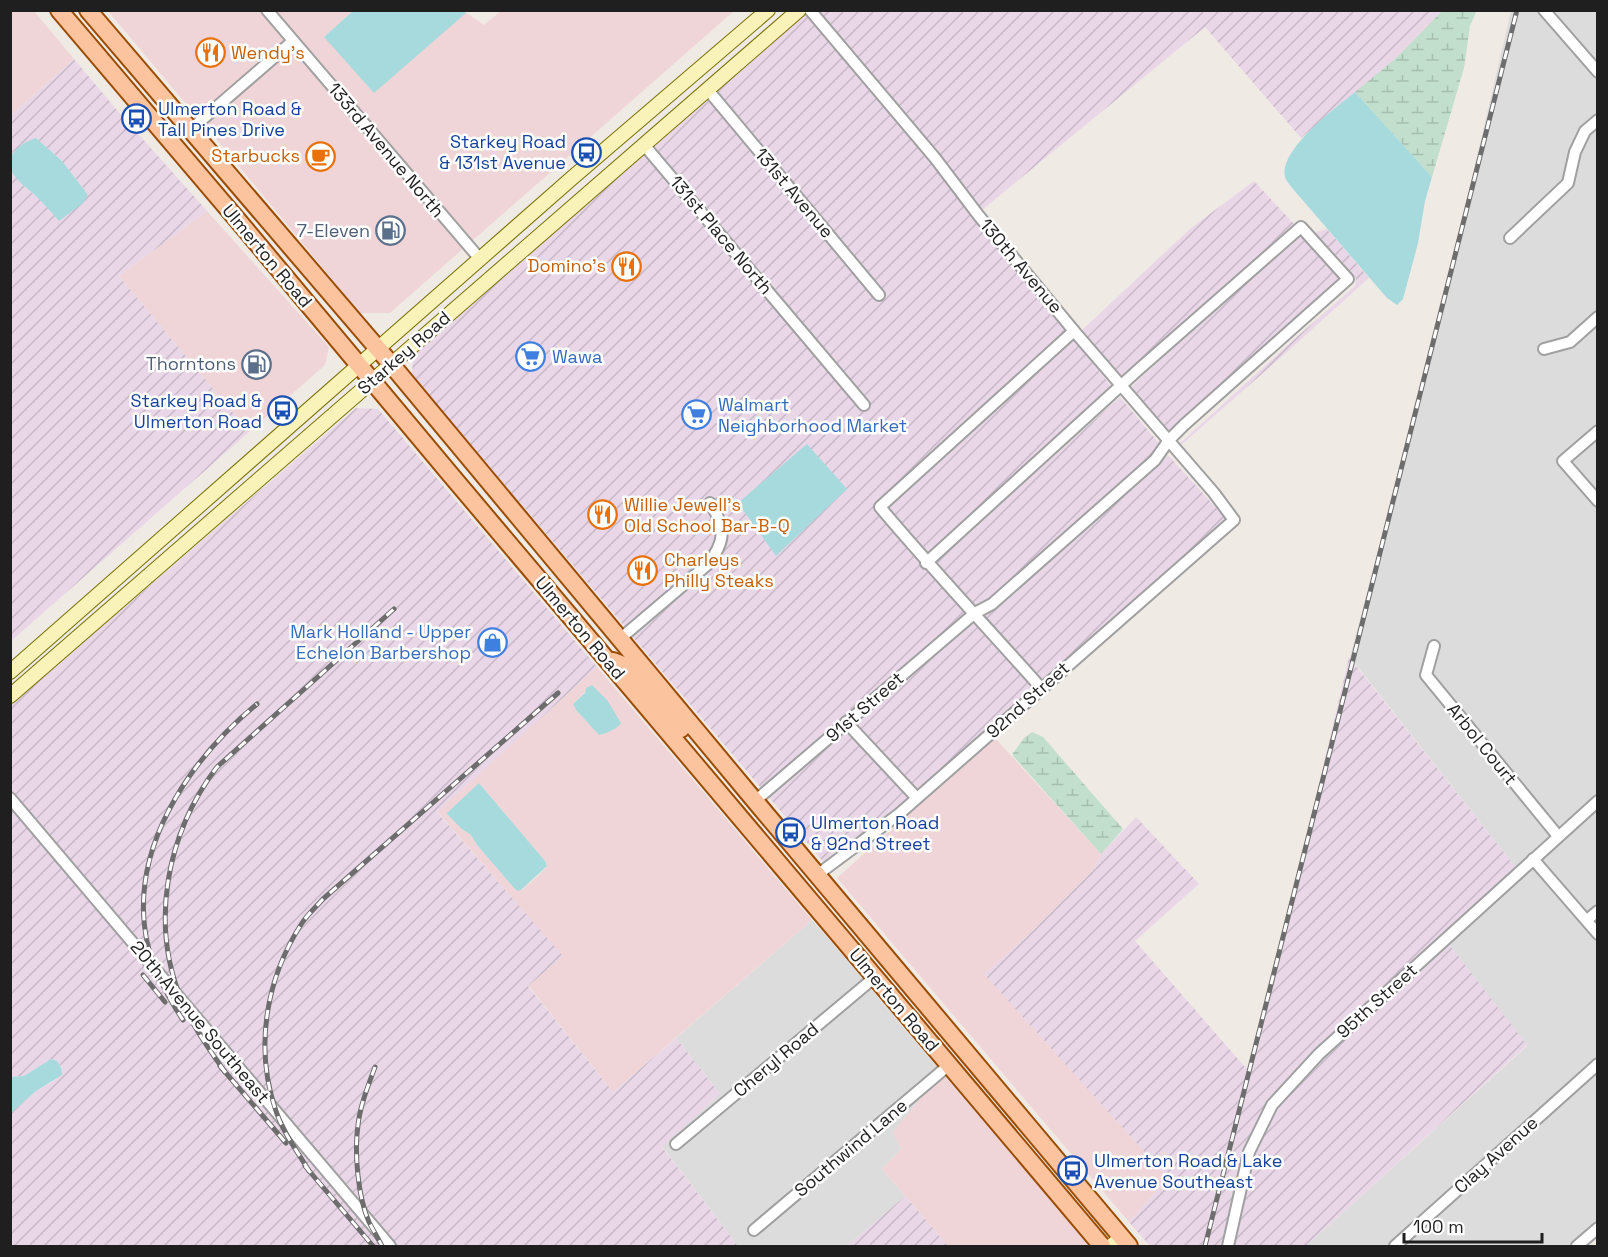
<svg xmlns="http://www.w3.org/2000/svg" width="1608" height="1257" viewBox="0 0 1608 1257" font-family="'Space Grotesk',sans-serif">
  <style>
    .residential { fill: #dddcdc }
    .commercial { fill: #f0d5d8; fill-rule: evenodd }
    .industrial { fill: url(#industrial-furrows) }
    .wetland { fill: url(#wetland-marsh) }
    .water { fill: #a6dadd }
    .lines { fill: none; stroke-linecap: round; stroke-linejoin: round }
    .street-casing { stroke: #a0a0a0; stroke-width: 14 }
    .secondary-casing { stroke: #777005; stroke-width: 16 }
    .primary-casing { stroke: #9a4d00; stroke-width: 20 }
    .street { stroke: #fff; stroke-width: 10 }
    .secondary { stroke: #f9f2b9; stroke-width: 14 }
    .primary { stroke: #fcc49e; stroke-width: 16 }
    .rail-casing { stroke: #6d6d6d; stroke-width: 5 }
    .rail { stroke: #fff; stroke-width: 3; stroke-dasharray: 9; stroke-linecap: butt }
    .labels { text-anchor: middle; stroke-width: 5; stroke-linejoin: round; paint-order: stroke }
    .food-label { font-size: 18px; fill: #c56008; stroke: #fff; text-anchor: start }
    .transit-label { font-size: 18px; fill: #164399; stroke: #fff; text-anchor: start }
    .street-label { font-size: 18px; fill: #1f1f1f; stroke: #fff }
    .service-label { font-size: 18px; fill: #4e5e75; stroke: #fff; text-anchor: end }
    .shop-label { font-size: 18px; fill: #366cbe; stroke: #fff; text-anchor: start }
  </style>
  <defs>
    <pattern id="industrial-furrows" width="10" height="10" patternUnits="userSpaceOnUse" patternTransform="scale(1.5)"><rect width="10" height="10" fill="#e9d7e8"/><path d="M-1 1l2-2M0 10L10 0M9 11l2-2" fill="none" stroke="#c7b8c7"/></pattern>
    <pattern id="wetland-marsh" width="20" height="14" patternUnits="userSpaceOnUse" patternTransform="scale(1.5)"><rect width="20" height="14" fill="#c2decc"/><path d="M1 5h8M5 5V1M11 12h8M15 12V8" fill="none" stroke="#a6beaf"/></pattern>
  </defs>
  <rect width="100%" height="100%" fill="#f0eae5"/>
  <!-- residential -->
  <g class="residential">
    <polygon points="1511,11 1537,11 1597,80 1597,114 1582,127 1563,181 1503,238 1510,245 1571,187 1580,153 1589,133 1597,126 1597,311 1568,337 1538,345 1540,355 1571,347 1597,323 1597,425 1556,461 1597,509 1597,795 1559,829 1432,674 1440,642 1431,640 1421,675 1422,679 1551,836 1516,868 1350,657 1437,327"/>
    <polygon points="1551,11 1597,11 1597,64"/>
    <polygon points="1597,437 1597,493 1570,461"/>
    <polygon points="1597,808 1597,904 1587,913 1540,859"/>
    <polygon points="1532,866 1597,942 1597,1058 1388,1246 1306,1246 1527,1046 1448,943"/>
    <polygon points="812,920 864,980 670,1143 675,1150 870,988 938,1068 747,1230 753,1237 929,1088 901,1149 882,1169 905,1196 847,1246 738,1246 662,1146 720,1094 676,1038"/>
    <polygon points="1597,1070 1597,1221 1570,1246 1402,1246"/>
  </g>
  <!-- commercial -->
  <g class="commercial">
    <polygon points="11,10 34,11 74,59 11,115"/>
    <polygon points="108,11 260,11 286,41 197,117"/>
    <polygon points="274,11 353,11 324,37 465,12 484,25 501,11 734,11 472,241"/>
    <polygon points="292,48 464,248 390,313 360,313 204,124"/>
    <polygon points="207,211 329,347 325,365 249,432 119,276"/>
    <path d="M597,667L812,920L613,1092L528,985L562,956L437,811ZM592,685L606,733L599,735L576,710L573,704ZM479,783L545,861L547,866L540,874L522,890L515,889L477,845L471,835L462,829Z"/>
    <polygon points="994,737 1101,854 1092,871 1029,934 985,974 1168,1178 1129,1222 837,878"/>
    <polygon points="944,1075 1090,1246 948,1246 882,1169 901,1149 893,1132 929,1088"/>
  </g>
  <!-- industrial -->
  <g class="industrial">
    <polygon points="817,11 1442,11 1395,59 1301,138 1205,27 982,210 939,154"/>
    <polygon points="804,12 931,161 1067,331 877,504 876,511 919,563 967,613 762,789 632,636 710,568 719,558 727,539 727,526 723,512 712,496 703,502 714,518 717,528 717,538 710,554 626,628 412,375 413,354 644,153 863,412 871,406 653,146 707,98 877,302 885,296 715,91"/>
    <polygon points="74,59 116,109 207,211 119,276 249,432 11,641 10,169 26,188 35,195 88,195 62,161 36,138 13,152 11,156 11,115"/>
    <polygon points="1254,181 1296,226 1234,277 1122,383 1081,331 1191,228"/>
    <polygon points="1327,229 1369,278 1288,351 1179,447 1176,447 1291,342 1355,286 1356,279 1315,232"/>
    <polygon points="1302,233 1345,282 1170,440 1128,390 1240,284"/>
    <polygon points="1073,338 1114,390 927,556 887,507"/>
    <polygon points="1120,397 1162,447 990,600 976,607 934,563"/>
    <polygon points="356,408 378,409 597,667 437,812 563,956 528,986 613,1092 676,1038 720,1094 662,1147 738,1246 397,1246 11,790 10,706"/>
    <polygon points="1168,455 1227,520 1042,681 983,614 996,608"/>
    <polygon points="974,620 1034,688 917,790 853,722"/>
    <polygon points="1349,657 1516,868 1316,1051 1244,1152 1223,1246 1150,1246 1129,1222 1168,1178 984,974 1029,934 1092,871 1101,854 1136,817 1199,884 1135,941 1251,1074"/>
    <polygon points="845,729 909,797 895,811 825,864 768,796"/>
    <polygon points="10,806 152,973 383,1246 11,1246 11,1113 36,1091 55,1080 61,1075 62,1069 59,1063 51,1059 24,1076 11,1077"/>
    <polygon points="1448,943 1527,1045 1306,1246 1233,1246 1254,1154 1276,1108 1323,1057"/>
    <polygon points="905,1196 948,1246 847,1246 904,1197"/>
  </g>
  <!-- wetland -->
  <g class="wetland">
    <polygon points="1442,11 1475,11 1476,12 1470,26 1464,68 1432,177 1355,92 1395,59"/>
    <polygon points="1032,732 1043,737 1123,829 1101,854 1013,756 1013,753 1024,738"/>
  </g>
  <!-- water -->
  <g class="water">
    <polygon points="464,11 466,13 374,93 324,37 353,11"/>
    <path d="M1355,92L1432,177L1425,201L1418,243L1403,299L1397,305L1387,298L1293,189C1290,185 1286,181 1285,177C1279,149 1337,107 1355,92Z"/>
    <path d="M36,138L62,161L88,195L83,203L59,221C52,213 44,204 36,196C28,189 18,182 12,172C2,155 23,142 36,138Z"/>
    <polygon points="807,444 847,489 776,556 738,503"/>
    <path d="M592,685L607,700L621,723C617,729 607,733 599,735L576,710L573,704L585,693L586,688Z"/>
    <polygon points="479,783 545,861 547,866 521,890 518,891 515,889 477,845 471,835 462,829 448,815 447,813"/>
    <path d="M51,1059C59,1060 62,1067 62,1075L36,1091L11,1113V1077L24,1076Z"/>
  </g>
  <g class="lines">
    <defs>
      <g id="street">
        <polyline points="267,10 480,259"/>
        <polyline points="810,10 935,158 979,216 1074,331 1214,493 1234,520 899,814 817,875"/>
        <polyline points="1544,10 1598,72"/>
        <polyline points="708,90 879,295"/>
        <polyline points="190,130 293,41"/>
        <polyline points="645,146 864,405"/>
        <polyline points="1510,238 1568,183 1575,152 1585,131 1598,120"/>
        <polyline points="1544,349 1570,342 1598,317"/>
        <polyline points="1598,431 1563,461 1598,501"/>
        <path d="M621,638L707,565C726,542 726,527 710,503"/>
        <polyline points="1434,646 1426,675 1558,836"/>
        <path d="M1041,688C987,627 932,569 880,507L1074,331"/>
        <polyline points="846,722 916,797"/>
        <polyline points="10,798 390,1246"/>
        <polyline points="755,801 975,613 992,604 1155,460 1169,440 1184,425 1348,279 1301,227 1138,370 926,563"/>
        <polyline points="1533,859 1598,934"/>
        <polyline points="1587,920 1598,911"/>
        <polyline points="676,1144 875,977"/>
        <polyline points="754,1230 949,1065"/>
        <polyline points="1228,1246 1249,1152 1272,1105 1319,1054 1598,801"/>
        <polyline points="1395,1246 1598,1064"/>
        <polyline points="1577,1246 1598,1228"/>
      </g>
      <g id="secondary">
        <polyline points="10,672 572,178 768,10"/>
        <polyline points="10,696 799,10"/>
        <polyline points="1111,1246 1121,1238"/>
      </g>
      <g id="primary">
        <polyline points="59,10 246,230 450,474 1102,1246"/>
        <polyline points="88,10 391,364 755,801 1129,1246"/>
        <polyline points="613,661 628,667 681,729"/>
      </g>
    </defs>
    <!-- street casing -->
    <use href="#street" class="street-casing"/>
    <!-- secondary casing -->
    <use href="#secondary" class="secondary-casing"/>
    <!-- primary casing -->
    <use href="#primary" class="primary-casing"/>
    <!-- street -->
    <use href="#street" class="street"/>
    <!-- secondary -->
    <use href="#secondary" class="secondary"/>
    <!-- primary -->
    <use href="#primary" class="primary"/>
    <defs>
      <g id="rail">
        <polyline points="143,975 165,1002"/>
        <path d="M183,1020C168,997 155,973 148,946C126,852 188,761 257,704"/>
        <polyline points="220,1066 286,1143"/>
        <path d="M375,1067C368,1086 360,1106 358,1125C354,1153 358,1197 369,1222C373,1230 378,1238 382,1246"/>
        <path d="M225,1072C209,1049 193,1027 182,1001C149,923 167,833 217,767L394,609"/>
        <polyline points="305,1166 373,1246"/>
        <path d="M309,1171C298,1152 283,1133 276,1111C254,1048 266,978 302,923C308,914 316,907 323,899L558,693"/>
        <polyline points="1205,1246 1517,10"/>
      </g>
    </defs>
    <!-- rail casing -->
    <use href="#rail" class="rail-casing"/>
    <!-- rail -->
    <use href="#rail" class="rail"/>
  </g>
  <!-- icons -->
  <defs>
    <symbol id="restaurant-ring" viewBox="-11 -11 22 22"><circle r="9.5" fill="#fff" stroke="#e8710a" stroke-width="1.5"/><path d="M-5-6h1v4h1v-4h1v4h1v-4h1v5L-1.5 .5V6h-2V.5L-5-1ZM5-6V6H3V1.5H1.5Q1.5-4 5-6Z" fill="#e8710a"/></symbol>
    <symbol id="bus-ring" viewBox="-11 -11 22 22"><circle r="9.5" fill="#fff" stroke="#1a4fb4" stroke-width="1.5"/><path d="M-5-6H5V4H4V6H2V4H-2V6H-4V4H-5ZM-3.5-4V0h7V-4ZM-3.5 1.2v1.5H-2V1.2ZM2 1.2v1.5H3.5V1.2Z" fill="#1a4fb4"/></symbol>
    <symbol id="cafe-ring" viewBox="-11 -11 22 22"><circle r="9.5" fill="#fff" stroke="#e8710a" stroke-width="1.5"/><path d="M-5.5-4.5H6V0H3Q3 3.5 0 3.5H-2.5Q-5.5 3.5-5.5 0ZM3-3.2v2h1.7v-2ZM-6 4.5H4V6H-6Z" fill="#e8710a"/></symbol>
    <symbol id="fuel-ring" viewBox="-11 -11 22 22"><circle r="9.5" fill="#fff" stroke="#5c6f8a" stroke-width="1.5"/><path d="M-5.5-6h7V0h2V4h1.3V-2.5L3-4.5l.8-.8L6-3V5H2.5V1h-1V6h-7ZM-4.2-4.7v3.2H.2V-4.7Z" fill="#5c6f8a"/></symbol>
    <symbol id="supermarket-ring" viewBox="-11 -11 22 22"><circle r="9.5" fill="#fff" stroke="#3f7fe0" stroke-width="1.5"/><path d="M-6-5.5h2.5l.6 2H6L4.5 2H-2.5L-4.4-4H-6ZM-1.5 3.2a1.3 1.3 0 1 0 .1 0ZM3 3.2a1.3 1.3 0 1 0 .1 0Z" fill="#3f7fe0"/></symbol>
    <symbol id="shop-ring" viewBox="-11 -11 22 22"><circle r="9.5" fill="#fff" stroke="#3f7fe0" stroke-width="1.5"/><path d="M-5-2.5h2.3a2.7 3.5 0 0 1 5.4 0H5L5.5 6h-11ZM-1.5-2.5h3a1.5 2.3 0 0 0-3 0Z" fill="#3f7fe0"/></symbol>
  </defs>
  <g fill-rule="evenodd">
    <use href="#restaurant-ring" x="194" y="36" width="33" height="33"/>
    <use href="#bus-ring" x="120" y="102" width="33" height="33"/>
    <use href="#bus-ring" x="570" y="136" width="33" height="33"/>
    <use href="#cafe-ring" x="304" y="140" width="33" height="33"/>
    <use href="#fuel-ring" x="374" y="214" width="33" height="33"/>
    <use href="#restaurant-ring" x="610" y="250" width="33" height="33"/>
    <use href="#supermarket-ring" x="514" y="340" width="33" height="33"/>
    <use href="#fuel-ring" x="240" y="348" width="33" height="33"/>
    <use href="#bus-ring" x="266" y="394" width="33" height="33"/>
    <use href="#supermarket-ring" x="680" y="398" width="33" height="33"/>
    <use href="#restaurant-ring" x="586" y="498" width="33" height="33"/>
    <use href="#restaurant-ring" x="626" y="554" width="33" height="33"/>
    <use href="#shop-ring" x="476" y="626" width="33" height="33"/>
    <use href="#bus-ring" x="774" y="816" width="33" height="33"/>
    <use href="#bus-ring" x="1056" y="1154" width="33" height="33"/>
  </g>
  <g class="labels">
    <!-- food labels -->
    <g class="food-label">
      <text x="231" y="59">Wendy's</text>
      <text x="300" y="162" text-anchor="end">Starbucks</text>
      <text x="606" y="272" text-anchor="end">Domino's</text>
      <text x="624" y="511">Willie Jewell’s<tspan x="624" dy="21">Old School Bar-B-Q</tspan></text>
      <text x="664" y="566">Charleys<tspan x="664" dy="21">Philly Steaks</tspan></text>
    </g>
    <!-- transit labels -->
    <g class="transit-label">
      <text x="158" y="115">Ulmerton Road &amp;<tspan x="158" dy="21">Tall Pines Drive</tspan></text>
      <text x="566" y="148" text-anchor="end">Starkey Road<tspan x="566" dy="21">&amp; 131st Avenue</tspan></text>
      <text x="262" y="407" text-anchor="end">Starkey Road &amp;<tspan x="262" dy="21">Ulmerton Road</tspan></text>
      <text x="811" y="829">Ulmerton Road<tspan x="811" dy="21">&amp; 92nd Street</tspan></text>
      <text x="1094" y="1167">Ulmerton Road &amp; Lake<tspan x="1094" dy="21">Avenue Southeast</tspan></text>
    </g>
    <!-- street labels -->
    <g class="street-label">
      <text transform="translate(386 150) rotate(50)" y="6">133rd Avenue North</text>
      <text transform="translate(794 193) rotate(50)" y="6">131st Avenue</text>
      <text transform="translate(721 235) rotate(50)" y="6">131st Place North</text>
      <text transform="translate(267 256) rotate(50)" y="6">Ulmerton Road</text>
      <text transform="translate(1021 266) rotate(50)" y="6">130th Avenue</text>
      <text transform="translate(404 353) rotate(-41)" y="6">Starkey Road</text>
      <text transform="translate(580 628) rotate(50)" y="6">Ulmerton Road</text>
      <text transform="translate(1028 700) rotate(-42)" y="6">92nd Street</text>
      <text transform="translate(865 707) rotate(-41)" y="6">91st Street</text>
      <text transform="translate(1482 744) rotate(51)" y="6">Arbol Court</text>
      <text transform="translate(894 1000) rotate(50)" y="6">Ulmerton Road</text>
      <text transform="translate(1377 1001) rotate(-42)" y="6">95th Street</text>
      <text transform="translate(200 1022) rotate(50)" y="6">20th Avenue Southeast</text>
      <text transform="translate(776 1060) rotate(-40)" y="6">Cheryl Road</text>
      <text transform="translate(851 1148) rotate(-40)" y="6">Southwind Lane</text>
      <text transform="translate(1496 1155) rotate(-42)" y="6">Clay Avenue</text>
    </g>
    <!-- service labels -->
    <g class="service-label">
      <text x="370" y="237">7-Eleven</text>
      <text x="236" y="370">Thorntons</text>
    </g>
    <!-- shop labels -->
    <g class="shop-label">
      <text x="552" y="363">Wawa</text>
      <text x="718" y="411">Walmart<tspan x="718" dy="21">Neighborhood Market</tspan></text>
      <text x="471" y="638" text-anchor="end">Mark Holland - Upper<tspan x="471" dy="21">Echelon Barbershop</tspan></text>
    </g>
  </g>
  <!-- border -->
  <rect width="1608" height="1257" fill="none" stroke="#1f1f1f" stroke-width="24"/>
  <!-- scale -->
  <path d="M1404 1233v9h138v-9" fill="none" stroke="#1f1f1f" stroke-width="3"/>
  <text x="1413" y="1233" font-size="18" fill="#1f1f1f" stroke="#ffffff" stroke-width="4.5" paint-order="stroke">100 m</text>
</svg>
